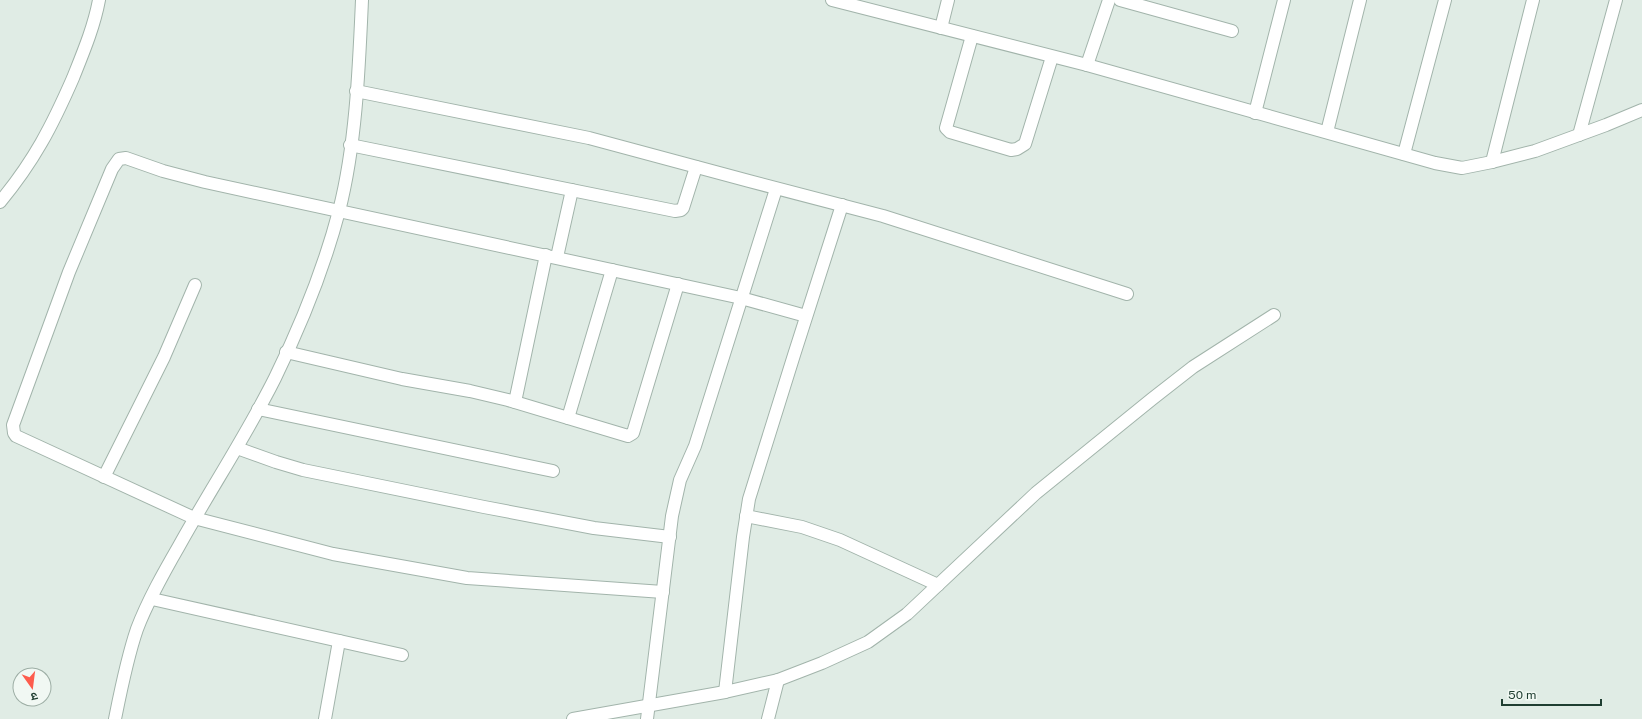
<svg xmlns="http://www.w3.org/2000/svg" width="1642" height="719" viewBox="0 0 1642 719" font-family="'Public Sans','Noto Sans Devanagari',sans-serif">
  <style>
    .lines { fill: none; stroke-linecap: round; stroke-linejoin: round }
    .minor-casing { stroke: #a2b4ab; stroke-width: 14 }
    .minor { stroke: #fff; stroke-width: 12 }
  </style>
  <rect width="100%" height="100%" fill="#e0ece5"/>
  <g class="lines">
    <defs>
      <g id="minor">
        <polyline points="832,0 1087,65 1435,163 1462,168 1492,162 1535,151 1606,125 1642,110"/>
        <polyline points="1120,0 1232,31"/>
        <polyline points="941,28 948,0"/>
        <polyline points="972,36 946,128 950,132 1011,150 1017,149 1025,144 1052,57"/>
        <polyline points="1087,65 1109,0"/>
        <polyline points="356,91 589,138 749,181 883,216 1127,294"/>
        <polyline points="1255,113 1284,0"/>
        <polyline points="1327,132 1360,0"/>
        <polyline points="1579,135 1616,0"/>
        <polyline points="350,145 675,211 681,210 683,208 696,167"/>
        <polyline points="1404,154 1445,0"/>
        <polyline points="1492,162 1533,0"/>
        <path d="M0,202C34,161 52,126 73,78C83,53 94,27 99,0"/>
        <polyline points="557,257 572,190"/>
        <polyline points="286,352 402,379 470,391 508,400 628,436 633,433 678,284"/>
        <polyline points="515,402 546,255"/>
        <polyline points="258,409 553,471"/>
        <polyline points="568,418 612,270"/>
        <polyline points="237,448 276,462 303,470 484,507 594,528 670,537"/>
        <polyline points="104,477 164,357 195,285"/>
        <polyline points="746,516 802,527 840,540 938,585"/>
        <polyline points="663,592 467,578 333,554 194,518 16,436 14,433 13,425 69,272 112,169 119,159 126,158 163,171 205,182 741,298 806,316"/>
        <polyline points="152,599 402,655"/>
        <polyline points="725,692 743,537 749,499 794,355 842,205"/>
        <path d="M115,719C121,689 127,658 137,629C148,600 164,572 179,546C210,490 246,436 275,378C301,325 324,268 339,211C356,145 359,68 362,0"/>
        <polyline points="325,719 339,641"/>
        <polyline points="573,719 725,692 778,680 822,663 868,642 907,614 1036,493 1152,399 1193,367 1274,315"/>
        <polyline points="647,719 672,516 680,480 695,446 776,189"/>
        <polyline points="768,719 778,680"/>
      </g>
    </defs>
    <!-- minor casing -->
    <use href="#minor" class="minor-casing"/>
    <!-- minor -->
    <use href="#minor" class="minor"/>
  </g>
  <!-- north arrow -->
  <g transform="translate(32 687) rotate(166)"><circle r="19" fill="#f1f8f3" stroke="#9daea5"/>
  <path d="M0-3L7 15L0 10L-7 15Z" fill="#fd5c4d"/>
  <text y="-6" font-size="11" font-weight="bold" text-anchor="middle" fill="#1f3e31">उ</text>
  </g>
  <!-- scale -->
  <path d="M1502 699v6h99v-6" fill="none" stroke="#1f3e31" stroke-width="2"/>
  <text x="1508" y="699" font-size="12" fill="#1f3e31" stroke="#f1f8f3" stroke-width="3" paint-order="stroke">50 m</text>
</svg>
